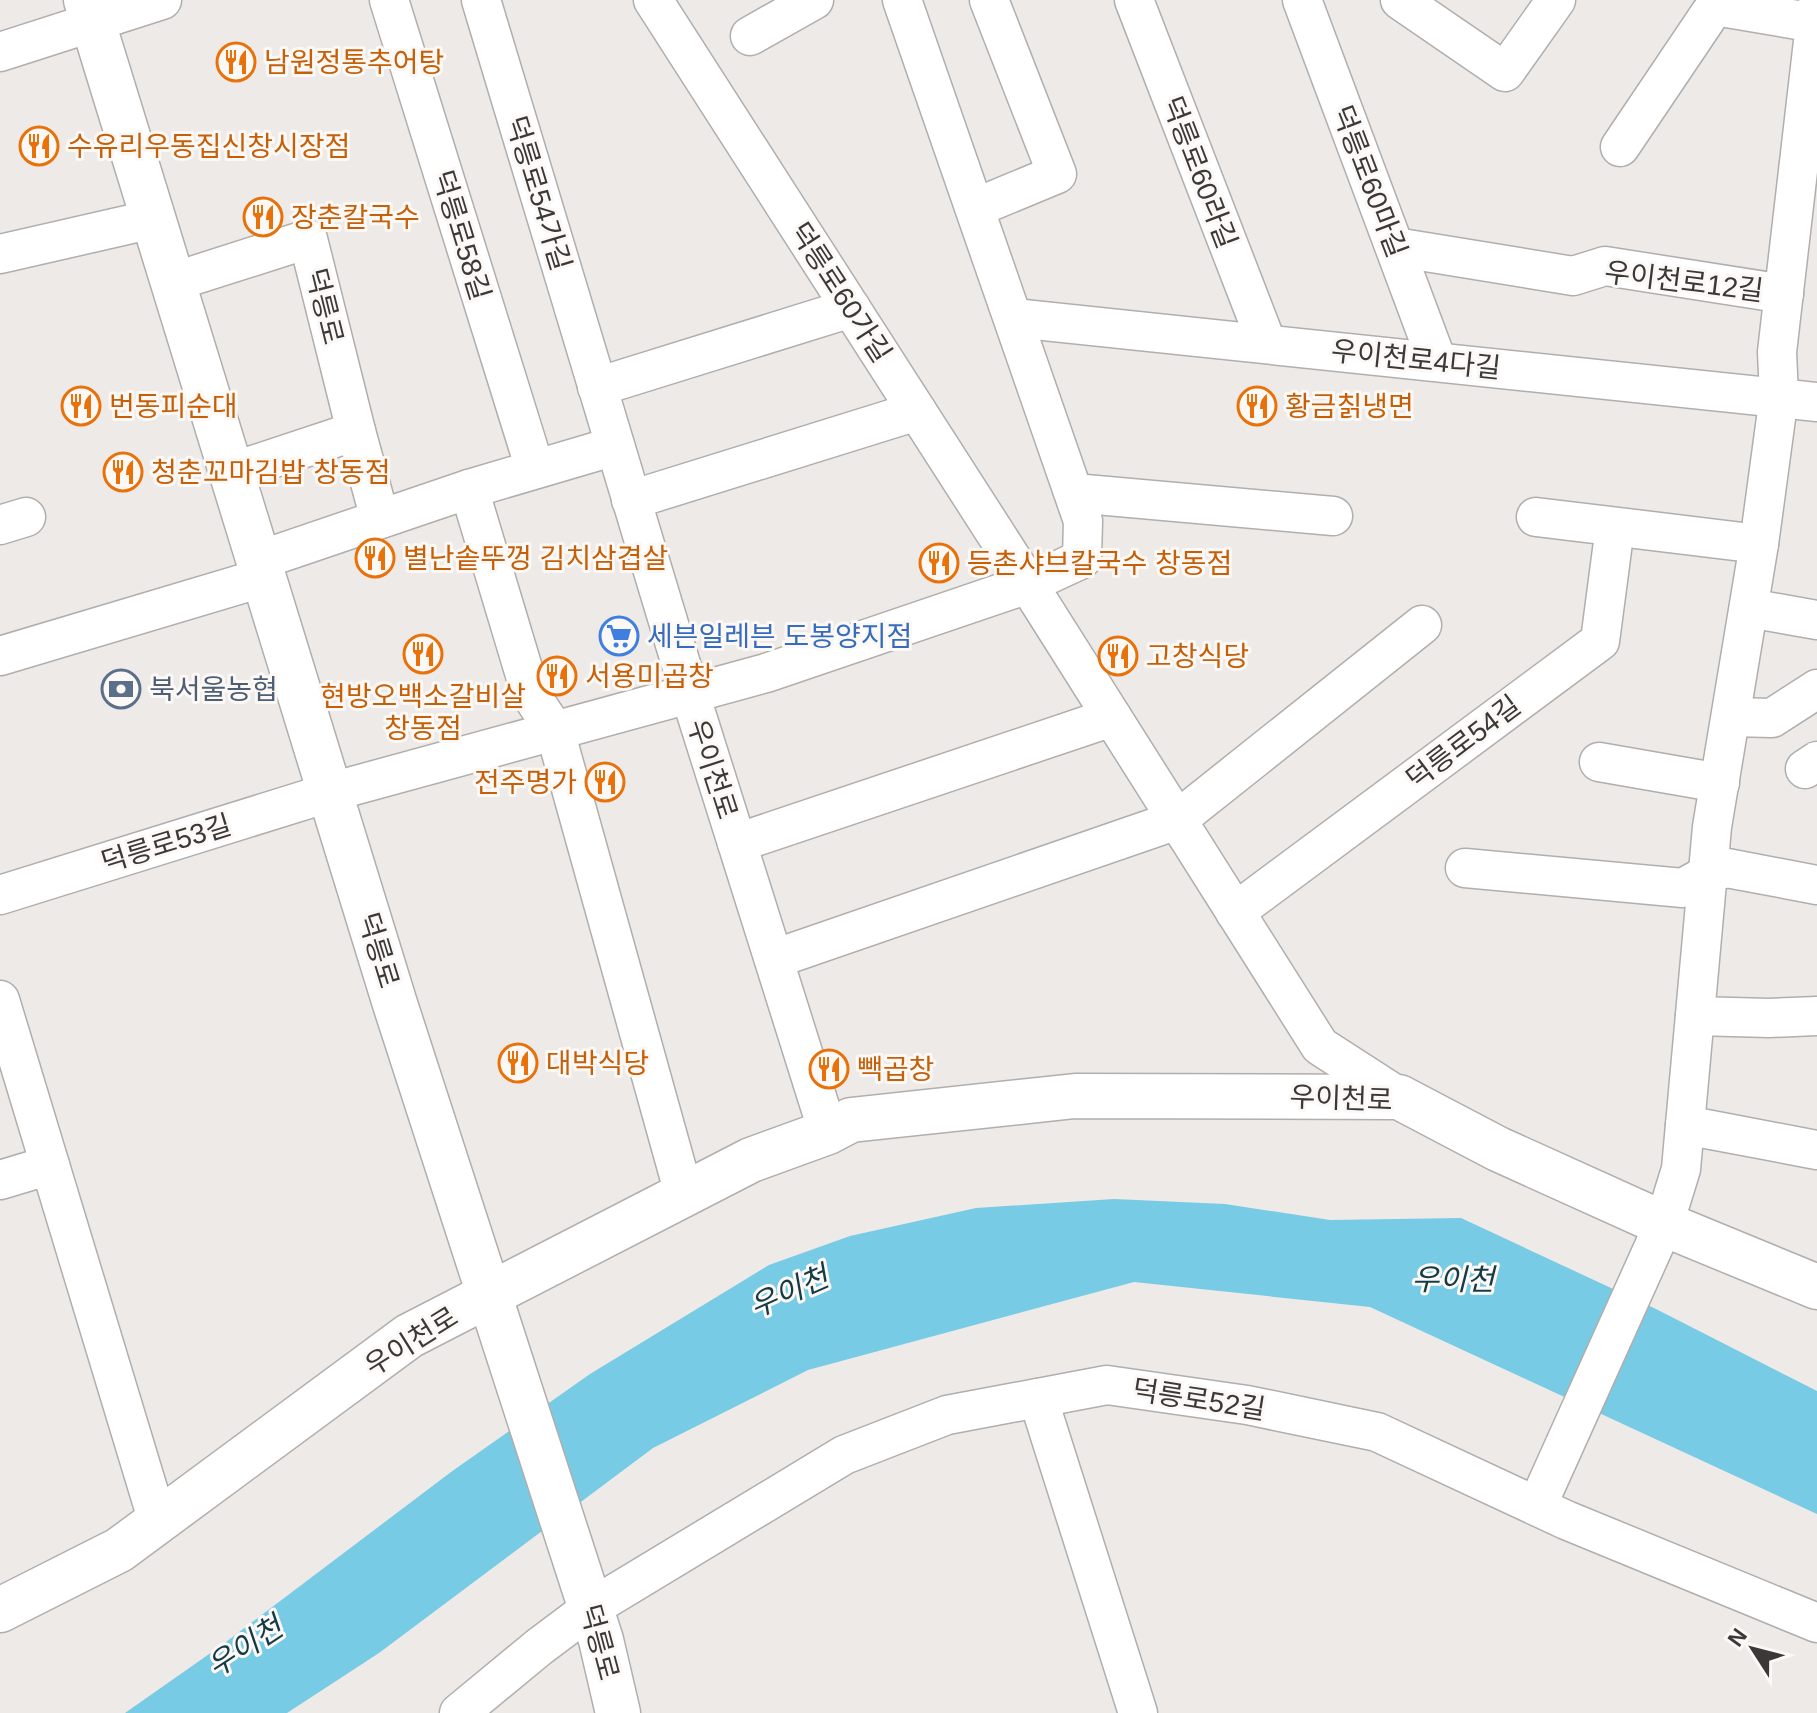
<svg xmlns="http://www.w3.org/2000/svg" width="1817" height="1713" viewBox="0 0 1817 1713" font-family="Helvetica,'Noto Sans KR',sans-serif">
  <style>
    .water { fill: #77cbe4 }
    .lines { fill: none; stroke-linecap: round; stroke-linejoin: round }
    .minor-casing { stroke: #b1aeac; stroke-width: 41 }
    .tertiary-casing { stroke: #b1aeac; stroke-width: 47 }
    .secondary-casing { stroke: #b1aeac; stroke-width: 47 }
    .minor { stroke: #fff; stroke-width: 38 }
    .tertiary { stroke: #fff; stroke-width: 44 }
    .secondary { stroke: #fff; stroke-width: 44 }
    .labels { text-anchor: middle; stroke-width: 6; stroke-linejoin: round; paint-order: stroke }
    .food-label { font-size: 28px; fill: #c56008; stroke: #fbf8f5; text-anchor: start }
    .street-label { font-size: 28px; fill: #3b3938; stroke: #fbf8f5 }
    .shop-label { font-size: 28px; fill: #366cbe; stroke: #fbf8f5; text-anchor: start }
    .service-label { font-size: 28px; fill: #4e5e75; stroke: #fbf8f5; text-anchor: start }
    .water-label { font-size: 30px; font-style: italic; fill: #133a45; stroke: #fbf8f5 }
  </style>
  <rect width="100%" height="100%" fill="#eeeae8"/>
  <!-- water -->
  <polygon class="water" points="1114,1199 1225,1204 1330,1220 1461,1218 1656,1309 1817,1391 1817,1514 1370,1307 1134,1282 808,1370 653,1448 379,1653 287,1713 125,1713 222,1645 451,1472 590,1374 769,1265 850,1236 976,1208"/>
  <g class="lines">
    <defs>
      <g id="minor">
        <polyline points="389,0 535,469"/>
        <polyline points="481,0 690,694 828,1132"/>
        <polyline points="653,0 1028,584 1320,1046 1399,1097"/>
        <polyline points="1134,0 1267,344"/>
        <polyline points="1302,0 1437,361"/>
        <polyline points="1400,0 1505,72 1556,0"/>
        <polyline points="1715,6 1815,23"/>
        <polyline points="750,36 814,0"/>
        <polyline points="0,52 162,0"/>
        <polyline points="1620,147 1715,6 1715,0"/>
        <polyline points="975,208 1057,174 989,0"/>
        <polyline points="1395,247 1573,276 1605,266 1784,294"/>
        <polyline points="0,254 153,219"/>
        <polyline points="173,282 308,239 356,431 232,472"/>
        <polyline points="1014,318 1817,402"/>
        <polyline points="597,387 851,308"/>
        <polyline points="356,431 380,519"/>
        <polyline points="469,489 531,695 555,731 684,1194"/>
        <polyline points="1074,493 1333,516"/>
        <polyline points="631,500 917,411"/>
        <polyline points="1536,517 1759,544"/>
        <polyline points="0,525 26,517"/>
        <polyline points="260,560 469,489 615,446"/>
        <polyline points="1749,608 1817,620"/>
        <polyline points="0,656 265,577"/>
        <polyline points="1731,717 1772,718 1817,689"/>
        <polyline points="1599,762 1720,783"/>
        <polyline points="1805,769 1817,761"/>
        <polyline points="737,843 1112,717"/>
        <polyline points="1465,868 1683,888 1708,874 1727,868 1817,885"/>
        <polyline points="0,895 331,792 766,673 1028,584 1082,559 1083,521 902,0"/>
        <polyline points="1235,912 1600,641 1615,527"/>
        <polyline points="774,959 1177,820 1422,625"/>
        <polyline points="0,1000 158,1522"/>
        <polyline points="1695,1016 1769,1018 1817,1016"/>
        <polyline points="1685,1125 1817,1150"/>
        <polyline points="0,1180 50,1165"/>
        <polyline points="1038,1398 1138,1713"/>
        <polyline points="1537,1506 1664,1224 1681,1169 1712,827 1759,544 1779,396 1777,352 1817,7"/>
        <polyline points="459,1713 539,1647 591,1608 844,1455 947,1415 1107,1385 1247,1405 1377,1432 1566,1520 1817,1623"/>
      </g>
      <polyline id="tertiary" points="0,1610 119,1550 409,1336 751,1160 828,1132 851,1120 1075,1096 1399,1097 1498,1149 1664,1224 1817,1287"/>
      <polyline id="secondary" points="86,0 395,1004 601,1640 618,1713"/>
    </defs>
    <!-- minor casing -->
    <use href="#minor" class="minor-casing"/>
    <!-- tertiary casing -->
    <use href="#tertiary" class="tertiary-casing"/>
    <!-- secondary casing -->
    <use href="#secondary" class="secondary-casing"/>
    <!-- minor -->
    <use href="#minor" class="minor"/>
    <!-- tertiary -->
    <use href="#tertiary" class="tertiary"/>
    <!-- secondary -->
    <use href="#secondary" class="secondary"/>
  </g>
  <!-- icons -->
  <defs>
    <symbol id="restaurant-ring" viewBox="-11 -11 22 22"><circle r="9.5" fill="#fbf8f5" stroke="#e8710a" stroke-width="1.5"/><path d="M-5-6h1v4h1v-4h1v4h1v-4h1v5L-1.5 .5V6h-2V.5L-5-1ZM5-6V6H3V1.5H1.5Q1.5-4 5-6Z" fill="#e8710a"/></symbol>
    <symbol id="supermarket-ring" viewBox="-11 -11 22 22"><circle r="9.5" fill="#fbf8f5" stroke="#3f7fe0" stroke-width="1.5"/><path d="M-6-5.5h2.5l.6 2H6L4.5 2H-2.5L-4.4-4H-6ZM-1.5 3.2a1.3 1.3 0 1 0 .1 0ZM3 3.2a1.3 1.3 0 1 0 .1 0Z" fill="#3f7fe0"/></symbol>
    <symbol id="bank-ring" viewBox="-11 -11 22 22"><circle r="9.5" fill="#fbf8f5" stroke="#5c6f8a" stroke-width="1.5"/><path d="M-6-4H6V4H-6ZM0-2.3a2.3 2.3 0 1 0 0 4.6a2.3 2.3 0 1 0 0-4.6Z" fill="#5c6f8a"/></symbol>
  </defs>
  <g fill-rule="evenodd">
    <use href="#restaurant-ring" x="214" y="40" width="44" height="44"/>
    <use href="#restaurant-ring" x="17" y="124" width="44" height="44"/>
    <use href="#restaurant-ring" x="241" y="195" width="44" height="44"/>
    <use href="#restaurant-ring" x="59" y="384" width="44" height="44"/>
    <use href="#restaurant-ring" x="1235" y="384" width="44" height="44"/>
    <use href="#restaurant-ring" x="101" y="450" width="44" height="44"/>
    <use href="#restaurant-ring" x="353" y="536" width="44" height="44"/>
    <use href="#restaurant-ring" x="917" y="541" width="44" height="44"/>
    <use href="#supermarket-ring" x="597" y="614" width="44" height="44"/>
    <use href="#restaurant-ring" x="401" y="632" width="44" height="44"/>
    <use href="#restaurant-ring" x="1096" y="634" width="44" height="44"/>
    <use href="#restaurant-ring" x="535" y="654" width="44" height="44"/>
    <use href="#bank-ring" x="99" y="667" width="44" height="44"/>
    <use href="#restaurant-ring" x="583" y="760" width="44" height="44"/>
    <use href="#restaurant-ring" x="496" y="1041" width="44" height="44"/>
    <use href="#restaurant-ring" x="807" y="1047" width="44" height="44"/>
  </g>
  <g class="labels">
    <!-- food labels -->
    <g class="food-label">
      <text x="264" y="72">남원정통추어탕</text>
      <text x="67" y="156">수유리우동집신창시장점</text>
      <text x="291" y="227">장춘칼국수</text>
      <text x="109" y="416">번동피순대</text>
      <text x="1285" y="416">황금칡냉면</text>
      <text x="151" y="482">청춘꼬마김밥 창동점</text>
      <text x="403" y="568">별난솥뚜껑 김치삼겹살</text>
      <text x="967" y="573">등촌샤브칼국수 창동점</text>
      <text x="1146" y="666">고창식당</text>
      <text x="585" y="686">서용미곱창</text>
      <text x="423" y="706" text-anchor="middle">현방오백소갈비살<tspan x="423" dy="32">창동점</tspan></text>
      <text x="577" y="792" text-anchor="end">전주명가</text>
      <text x="546" y="1073">대박식당</text>
      <text x="857" y="1079">빽곱창</text>
    </g>
    <!-- street labels -->
    <g class="street-label">
      <text transform="translate(1200 172) rotate(69)" y="10">덕릉로60라길</text>
      <text transform="translate(1370 181) rotate(69)" y="10">덕릉로60마길</text>
      <text transform="translate(539 193) rotate(73)" y="10">덕릉로54가길</text>
      <text transform="translate(462 235) rotate(73)" y="10">덕릉로58길</text>
      <text transform="translate(1684 281) rotate(7)" y="10">우이천로12길</text>
      <text transform="translate(841 292) rotate(57)" y="10">덕릉로60가길</text>
      <text transform="translate(325 306) rotate(76)" y="10">덕릉로</text>
      <text transform="translate(1416 359) rotate(6)" y="10">우이천로4다길</text>
      <text transform="translate(1463 742) rotate(-37)" y="10">덕릉로54길</text>
      <text transform="translate(713 769) rotate(72)" y="10">우이천로</text>
      <text transform="translate(166 843) rotate(-17)" y="10">덕릉로53길</text>
      <text transform="translate(379 950) rotate(73)" y="10">덕릉로</text>
      <text transform="translate(1341 1098) rotate(2)" y="10">우이천로</text>
      <text transform="translate(411 1341) rotate(-32)" y="10">우이천로</text>
      <text transform="translate(1199 1399) rotate(9)" y="10">덕릉로52길</text>
      <text transform="translate(600 1642) rotate(75)" y="10">덕릉로</text>
    </g>
    <!-- shop labels -->
    <g class="shop-label">
      <text x="647" y="646">세븐일레븐 도봉양지점</text>
    </g>
    <!-- service labels -->
    <g class="service-label">
      <text x="149" y="699">북서울농협</text>
    </g>
    <!-- water labels -->
    <g class="water-label">
      <text x="1453" y="1290">우이천</text>
      <text transform="translate(789 1292) rotate(-24)" y="10">우이천</text>
      <text transform="translate(245 1647) rotate(-33)" y="10">우이천</text>
    </g>
  </g>
  <!-- north arrow -->
  <g transform="translate(1753 1649) rotate(306)" stroke="#fbf8f5" stroke-width="6" paint-order="stroke">
  <path d="M0-6L14 30L0 20L-14 30Z" fill="#3b3938"/>
  <text y="-12" font-size="22" font-weight="bold" text-anchor="middle" fill="#3b3938">N</text>
  </g>
</svg>
